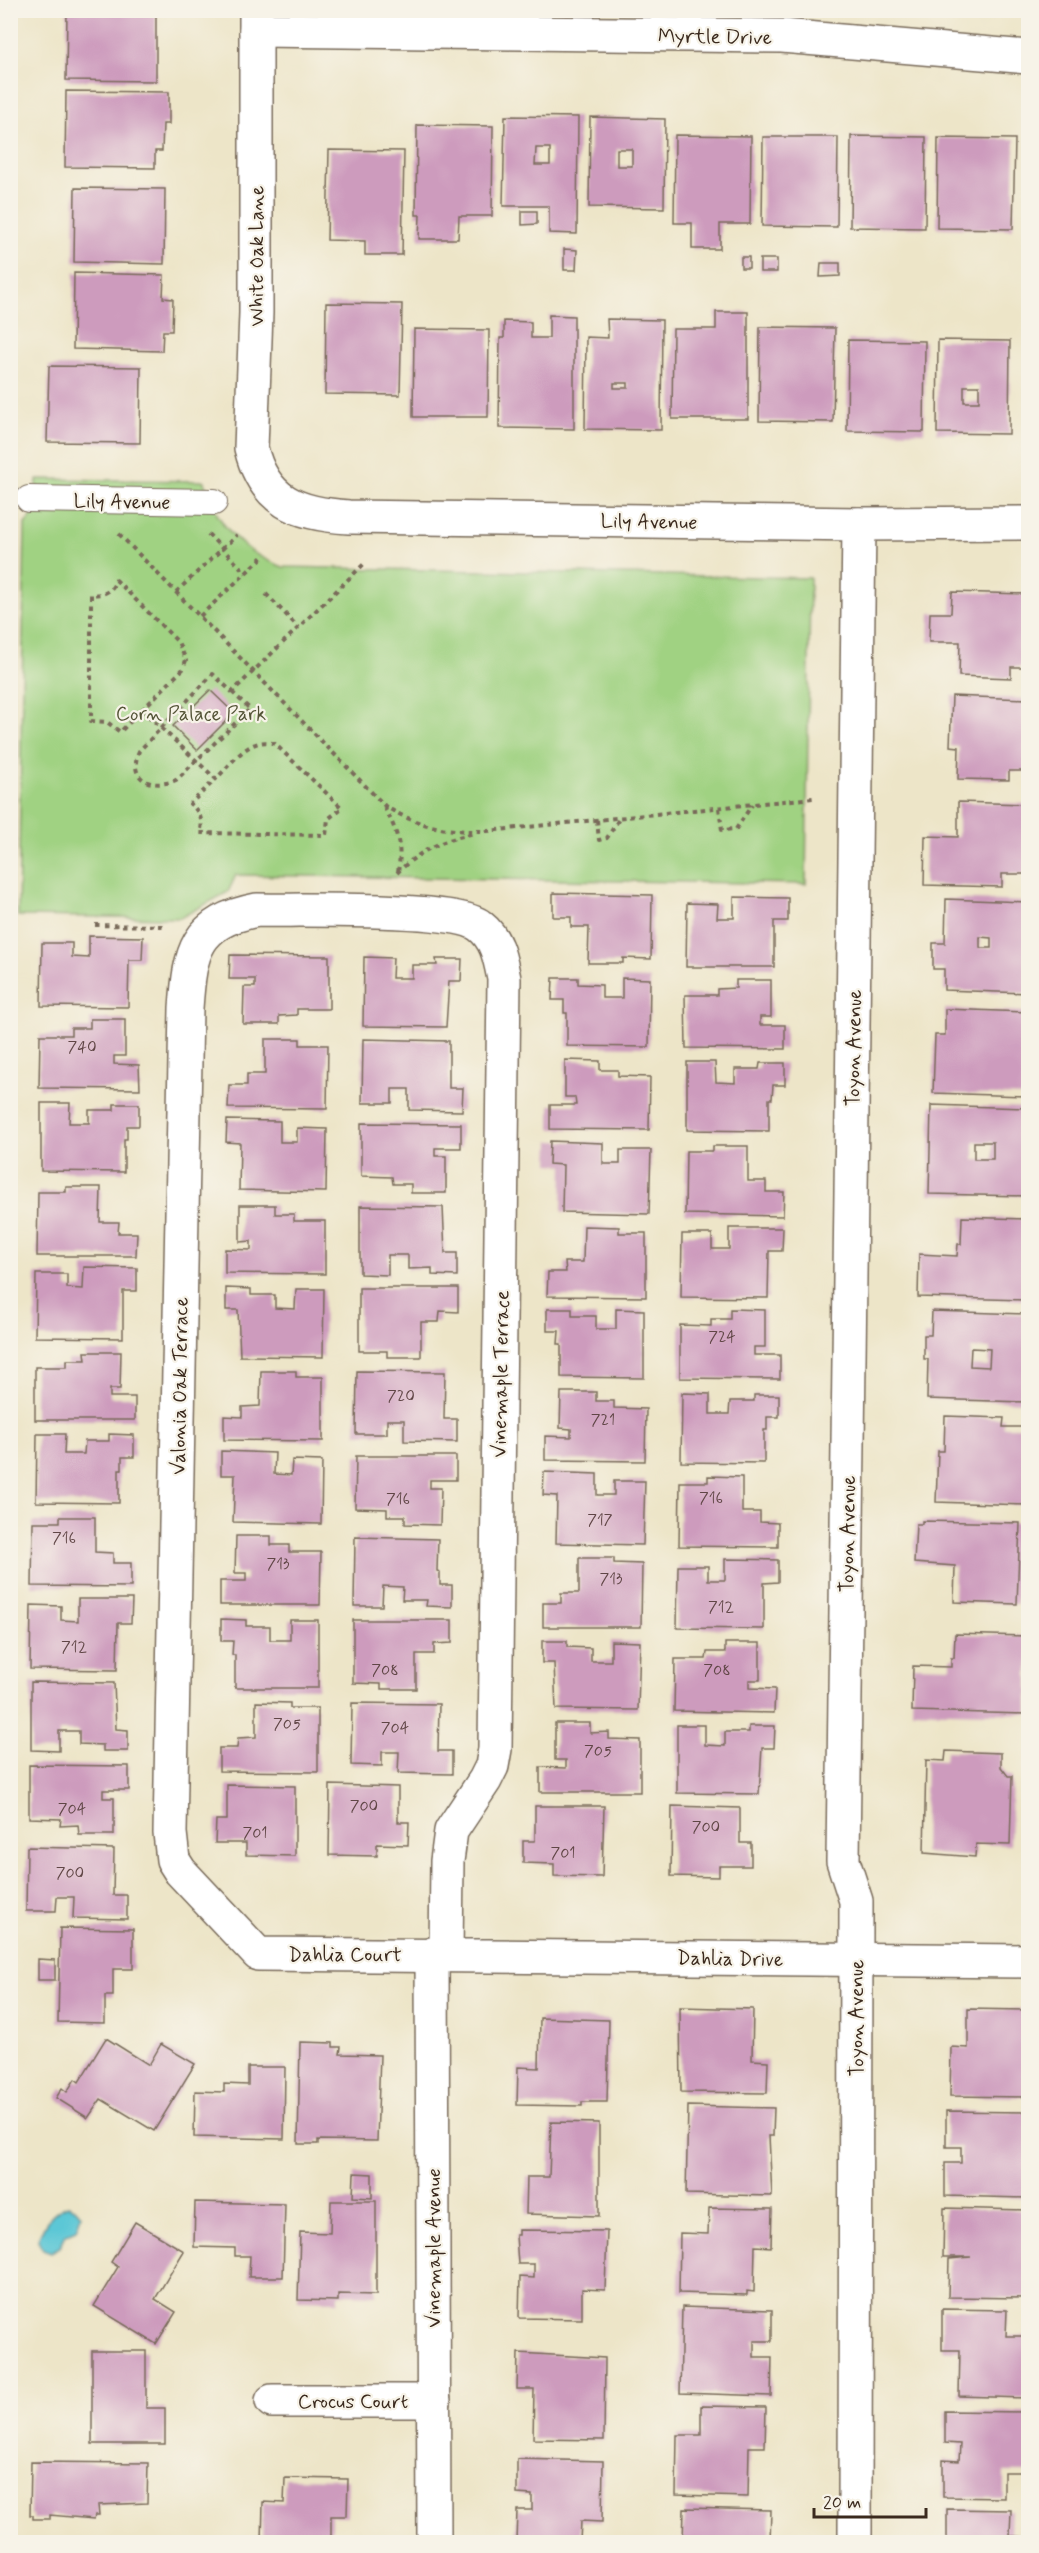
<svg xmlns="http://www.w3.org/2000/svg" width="1039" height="2553" viewBox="0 0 1039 2553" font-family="Mynerve,sans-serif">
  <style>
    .green { fill: #a0d282; stroke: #6e7e50; stroke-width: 1.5 }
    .water { fill: #5cc7d6; stroke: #4c787a; stroke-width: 1.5 }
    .building { fill: #cd9bbd; fill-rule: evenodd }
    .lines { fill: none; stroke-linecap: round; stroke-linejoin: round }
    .pedestrian-casing { stroke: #796b5a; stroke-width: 28 }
    .minor-casing { stroke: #796b5a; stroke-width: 36 }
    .tertiary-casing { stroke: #796b5a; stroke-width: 36 }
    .path { stroke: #796b5a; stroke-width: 4; stroke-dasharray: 4.5 4.5; stroke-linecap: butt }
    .pedestrian { stroke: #fff; stroke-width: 26 }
    .minor { stroke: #fff; stroke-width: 33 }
    .tertiary { stroke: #fff; stroke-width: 33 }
    .labels { text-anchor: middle; stroke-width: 4.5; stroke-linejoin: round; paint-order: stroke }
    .number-label { font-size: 16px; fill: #604646 }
    .street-label { font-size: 20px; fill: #3b2a1e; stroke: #f7f3e8 }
    .park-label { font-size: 20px; fill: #545437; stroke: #f7f3e8 }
  </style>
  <rect width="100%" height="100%" fill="#f7f3e8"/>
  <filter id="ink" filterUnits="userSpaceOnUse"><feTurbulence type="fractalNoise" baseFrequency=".0167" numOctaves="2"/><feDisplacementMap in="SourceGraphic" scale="12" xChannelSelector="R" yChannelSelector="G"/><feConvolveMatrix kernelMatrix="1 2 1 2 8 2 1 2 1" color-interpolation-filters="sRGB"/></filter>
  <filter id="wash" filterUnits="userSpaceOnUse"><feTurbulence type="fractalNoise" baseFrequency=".008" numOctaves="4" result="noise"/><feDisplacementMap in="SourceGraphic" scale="24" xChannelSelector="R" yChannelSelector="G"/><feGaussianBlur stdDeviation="1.35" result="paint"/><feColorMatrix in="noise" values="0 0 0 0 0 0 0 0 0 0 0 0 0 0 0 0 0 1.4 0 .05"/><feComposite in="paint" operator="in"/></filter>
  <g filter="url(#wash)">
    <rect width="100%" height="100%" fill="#ede5c8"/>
    <!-- green -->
    <path class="green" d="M37,479L204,481C215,524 241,552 283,567L810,578L806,884L236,875L228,892L180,918L18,916L25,524L36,511Z"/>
    <!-- water -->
    <path class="water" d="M68,2205L75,2208L81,2215L76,2230L66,2234L60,2247L51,2252L43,2249L38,2240C44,2224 51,2211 68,2205Z"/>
    <g id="blocks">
      <!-- building -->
      <g class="building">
        <polygon points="67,10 156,10 156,81 66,80"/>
        <polygon points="66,91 169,92 169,124 163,124 162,151 155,151 155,168 65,167"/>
        <path d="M505,116L578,117L577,234L549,233V206H503ZM536,148H550V165H535Z"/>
        <path d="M590,117L665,119L664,208L589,207ZM617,149H632V166H617Z"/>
        <polygon points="417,125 493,126 492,216 459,216 458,239 419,239 420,215 416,215"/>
        <polygon points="675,135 751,136 750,224 720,224 720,249 692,249 692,223 674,223"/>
        <polygon points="851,136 926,137 925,228 850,227"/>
        <polygon points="763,137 838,137 837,227 762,226"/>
        <polygon points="938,138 1015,139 1013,229 937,228"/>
        <polygon points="329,150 404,151 402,255 365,255 365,241 327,240"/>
        <polygon points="75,188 165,189 164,264 74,262"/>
        <polygon points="522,211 537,211 537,224 522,225"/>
        <polygon points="564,249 577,250 576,270 564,270"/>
        <rect x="741" y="257" width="8" height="11"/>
        <rect x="760" y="259" width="17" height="13"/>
        <polygon points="821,263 840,263 840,276 820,277"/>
        <polygon points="74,273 164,275 163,298 173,299 172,331 163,331 162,351 73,349"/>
        <polygon points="326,303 402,304 400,395 325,394"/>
        <polygon points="716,312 748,312 748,419 672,419 673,329 716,329"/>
        <polygon points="549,315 574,316 574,429 499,428 500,338 504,338 504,321 531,322 531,338 549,338"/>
        <path d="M607,319L662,320L661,430L585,429L586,337L608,338ZM614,383H628V388H614Z"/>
        <polygon points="760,327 835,328 833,422 759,421"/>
        <polygon points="414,329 489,330 488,417 413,417"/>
        <polygon points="848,340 925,341 924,432 847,431"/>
        <path d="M938,340L1010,341L1009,434L937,433ZM964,386H979V402H964Z"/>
        <polygon points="49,366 141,367 140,443 47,442"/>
        <polygon points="952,592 1028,594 1028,667 1011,667 1011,678 959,676 960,642 929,642 930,613 951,613"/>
        <polygon points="210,690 234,713 197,750 173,726"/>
        <polygon points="952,696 1028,699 1028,771 1009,771 1009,780 958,779 959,747 950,746"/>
        <polygon points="958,802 1028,804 1028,874 1002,874 1002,887 924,885 925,836 958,837"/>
        <polygon points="553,893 652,895 651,959 623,958 623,963 588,963 589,927 571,927 571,917 553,917"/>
        <polygon points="734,897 788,898 788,921 774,921 774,967 686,967 687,903 718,904 717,918 734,918"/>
        <path d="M946,899L1028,902V993L944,990V969H933V943H945ZM980,937L991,938V948H980Z"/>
        <polygon points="89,936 143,937 142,960 129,960 128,1007 41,1006 42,943 72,943 72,957 89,958"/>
        <polygon points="230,955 329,956 329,1009 297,1009 297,1015 279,1016 279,1024 243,1024 244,987 255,987 255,979 229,979"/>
        <polygon points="364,957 393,958 392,978 412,978 412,965 437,965 436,959 462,959 461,981 449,981 446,1027 363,1026"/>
        <polygon points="553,978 578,978 578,984 602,985 602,998 622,998 622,978 650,979 649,1047 567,1046 567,1013 564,1013 564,1000 552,1000"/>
        <polygon points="736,980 771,980 771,1017 760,1017 760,1025 785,1025 785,1049 686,1048 685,995 717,995 717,989 736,988"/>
        <polygon points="945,1009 1028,1012 1028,1096 933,1093 935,1035 945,1035"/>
        <polygon points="90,1019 125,1019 125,1056 114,1056 114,1064 139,1065 140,1089 39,1088 40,1035 71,1035 71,1028 90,1028"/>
        <polygon points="265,1039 300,1039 300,1045 328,1045 327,1109 228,1108 229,1085 247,1085 247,1074 265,1074"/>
        <polygon points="363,1039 449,1041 449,1088 463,1088 462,1111 409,1110 409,1089 392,1089 392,1103 362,1103"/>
        <polygon points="565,1060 600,1061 600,1070 618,1070 618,1076 650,1077 649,1130 550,1129 550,1105 576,1105 575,1097 565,1097"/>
        <polygon points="687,1062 715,1062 716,1082 735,1083 735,1069 759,1069 760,1063 785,1063 785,1085 773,1085 772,1099 769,1099 769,1131 687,1130"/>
        <polygon points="41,1103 70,1103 69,1123 89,1123 89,1110 114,1110 114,1104 139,1104 139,1126 127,1126 127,1139 124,1139 124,1172 41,1171"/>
        <path d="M931,1105L1028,1108V1196L929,1194ZM974,1142H993V1159H974Z"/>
        <polygon points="227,1120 280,1121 280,1142 297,1142 297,1128 327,1129 326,1192 239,1190 240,1143 226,1142"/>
        <polygon points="361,1123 461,1124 461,1148 435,1148 435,1156 446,1156 446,1193 411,1193 411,1184 393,1184 392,1177 361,1176"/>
        <polygon points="550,1141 603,1143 603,1164 620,1164 620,1150 651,1150 649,1214 562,1212 563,1165 549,1164"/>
        <polygon points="713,1146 748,1146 748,1181 766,1181 766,1192 784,1192 783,1216 685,1214 686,1151 713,1151"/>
        <polygon points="66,1187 101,1187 100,1222 119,1222 118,1233 137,1233 136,1256 37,1256 38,1192 66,1192"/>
        <polygon points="240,1205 275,1205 275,1214 294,1214 294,1221 325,1221 325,1274 225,1273 225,1249 251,1250 251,1241 240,1242"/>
        <polygon points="360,1206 443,1207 445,1253 457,1253 457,1276 432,1275 432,1268 408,1269 408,1255 388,1255 388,1275 360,1274"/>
        <polygon points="962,1217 1027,1219 1024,1300 918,1297 919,1254 957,1256 958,1244 961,1244"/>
        <polygon points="584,1226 619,1227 619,1233 646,1233 646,1297 547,1296 548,1272 566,1272 565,1262 583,1262"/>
        <polygon points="729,1228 783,1228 782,1251 769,1251 768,1298 681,1297 682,1234 712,1234 712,1249 729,1249"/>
        <polygon points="84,1267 137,1268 137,1291 123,1291 123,1338 35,1337 36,1274 67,1274 67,1288 83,1289"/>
        <polygon points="226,1288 251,1289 251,1295 275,1295 275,1308 295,1309 296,1289 324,1289 323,1357 240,1356 238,1310 226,1310"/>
        <polygon points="359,1288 458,1288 458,1312 440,1311 439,1322 421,1322 421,1357 387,1357 387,1351 359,1351"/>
        <polygon points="547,1309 572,1309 572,1316 596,1316 596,1329 616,1329 616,1309 644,1310 644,1378 561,1377 561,1344 558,1344 559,1331 547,1331"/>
        <polygon points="730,1309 765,1310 765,1347 754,1347 754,1355 780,1355 780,1379 680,1378 680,1325 711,1326 711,1319 730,1319"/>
        <path d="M932,1311L1028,1314V1402L927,1399L928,1359H924V1335H931ZM971,1348L990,1349L989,1367L970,1366Z"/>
        <polygon points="85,1352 121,1352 120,1389 110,1389 110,1397 135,1397 135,1420 35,1420 35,1367 67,1367 67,1360 86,1360"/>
        <polygon points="261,1371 296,1371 296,1377 323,1377 323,1441 224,1440 224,1416 242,1417 242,1407 260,1406"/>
        <polygon points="357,1371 445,1372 444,1419 457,1419 457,1442 404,1441 404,1420 387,1420 387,1434 356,1434"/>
        <polygon points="561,1392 596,1392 596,1401 614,1401 614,1408 646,1409 645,1461 545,1460 545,1436 571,1437 571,1429 560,1428"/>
        <polygon points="682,1393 710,1394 710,1414 729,1414 730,1401 754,1401 754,1395 779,1395 779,1417 767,1417 767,1430 764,1430 764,1463 681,1462"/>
        <polygon points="945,1416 1004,1418 1003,1427 1028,1427 1028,1505 936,1502 938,1451 944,1451"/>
        <polygon points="37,1434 65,1434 64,1454 84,1454 85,1441 109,1441 109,1434 134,1435 134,1457 122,1457 122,1470 119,1470 119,1503 36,1502"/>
        <polygon points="221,1451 275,1453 274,1474 291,1475 292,1460 322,1461 321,1524 233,1522 235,1475 221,1475"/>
        <polygon points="356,1456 456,1456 456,1480 430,1480 430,1488 441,1488 440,1525 405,1524 405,1516 387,1516 387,1509 355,1508"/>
        <polygon points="544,1472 597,1474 597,1495 614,1495 614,1481 645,1481 643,1545 556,1543 557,1496 543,1495"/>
        <polygon points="708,1476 742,1477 742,1512 760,1512 760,1522 778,1523 778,1547 679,1546 680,1482 708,1482"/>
        <polygon points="60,1517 95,1517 95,1552 113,1553 113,1563 131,1563 131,1587 32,1586 33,1522 60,1522"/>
        <polygon points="922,1521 1020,1523 1017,1604 954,1602 955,1566 914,1563 916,1524 922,1524"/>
        <polygon points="236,1536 271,1536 271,1545 289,1545 289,1552 321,1552 320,1605 220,1605 220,1581 246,1581 246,1573 235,1573"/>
        <polygon points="355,1537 438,1539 437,1571 440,1572 440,1585 452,1585 452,1607 426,1606 427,1600 402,1600 403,1587 383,1586 382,1606 354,1606"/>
        <polygon points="579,1558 614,1558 614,1563 642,1564 641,1627 543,1627 543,1603 561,1603 561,1593 579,1593"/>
        <polygon points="725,1559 778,1560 778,1582 764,1583 764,1629 677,1628 678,1566 708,1566 708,1580 725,1580"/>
        <polygon points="78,1599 132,1599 131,1623 118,1623 117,1670 30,1669 31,1605 61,1606 61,1620 78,1621"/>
        <polygon points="221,1619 246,1620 246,1626 270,1626 270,1640 290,1640 290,1620 318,1620 318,1688 235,1688 235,1655 232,1655 233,1641 221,1641"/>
        <polygon points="353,1620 452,1620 452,1643 434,1644 434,1654 416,1654 416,1689 381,1689 381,1684 353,1683"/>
        <polygon points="955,1634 1028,1636 1028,1714 912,1711 913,1666 951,1667 951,1658 954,1658"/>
        <polygon points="542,1641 567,1641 567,1647 591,1648 591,1661 611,1661 611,1641 640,1642 638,1710 556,1709 554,1663 542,1663"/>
        <polygon points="725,1643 760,1643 760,1680 749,1680 749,1688 775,1689 774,1713 674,1711 675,1659 706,1659 707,1652 725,1652"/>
        <polygon points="31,1682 114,1683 116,1729 128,1730 128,1751 103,1751 103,1745 79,1744 79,1731 59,1731 59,1751 31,1750"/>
        <polygon points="256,1702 290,1703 290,1708 318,1708 318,1772 219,1771 219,1748 237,1748 238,1738 256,1737"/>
        <polygon points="352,1703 439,1704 438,1751 452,1751 452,1774 398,1773 399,1752 382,1752 382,1766 351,1765"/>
        <polygon points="555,1723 590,1723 590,1733 609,1732 609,1739 640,1740 640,1792 540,1792 540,1767 566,1768 566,1760 555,1760"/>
        <polygon points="677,1725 705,1725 705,1745 725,1746 725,1732 749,1732 749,1726 775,1726 774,1748 762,1748 759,1794 677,1793"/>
        <polygon points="946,1751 1001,1753 1001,1767 1008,1776 1012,1776 1010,1845 976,1844 975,1857 924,1853 926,1760 945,1761"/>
        <polygon points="29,1765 129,1766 129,1790 103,1790 103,1798 114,1798 114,1835 79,1835 78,1825 60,1826 61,1819 29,1818"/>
        <polygon points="227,1785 295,1786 295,1856 246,1855 246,1843 215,1843 216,1820 227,1820"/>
        <polygon points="330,1785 398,1787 398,1822 409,1822 408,1845 377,1844 377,1856 329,1855"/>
        <polygon points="1027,1786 1028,1786 1028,1860 1025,1860"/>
        <polygon points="535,1806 604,1806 602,1877 554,1876 554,1864 523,1863 523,1841 535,1841"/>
        <polygon points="672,1806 740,1808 740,1843 751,1843 751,1866 719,1866 719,1877 671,1876"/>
        <polygon points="27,1847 114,1849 113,1895 127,1895 127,1919 73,1918 74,1897 57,1897 56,1911 26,1911"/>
        <polygon points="60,1928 133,1929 133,1969 113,1969 113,1996 105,1996 105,2023 58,2022"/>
        <polygon points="38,1959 55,1960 55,1980 38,1980"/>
        <polygon points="680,2007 753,2009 752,2060 768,2061 767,2093 681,2092"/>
        <polygon points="968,2009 1028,2010 1028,2097 950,2096 951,2047 968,2048"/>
        <polygon points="540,2018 609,2020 607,2102 582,2102 582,2106 517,2105 518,2067 539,2068"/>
        <polygon points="106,2038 149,2065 161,2044 195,2064 154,2131 101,2099 88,2118 56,2098 62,2088 67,2092 75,2079 79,2082"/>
        <polygon points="300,2042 333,2043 333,2047 341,2047 340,2054 380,2055 377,2141 318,2140 318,2144 298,2144"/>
        <polygon points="248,2067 285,2067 284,2139 194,2137 195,2091 224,2092 224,2084 248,2085"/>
        <polygon points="688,2106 774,2108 773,2136 769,2136 772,2196 686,2194"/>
        <polygon points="946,2111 1028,2112 1028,2198 945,2196 945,2163 961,2163 961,2147 946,2147"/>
        <polygon points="551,2122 599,2123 599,2216 526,2214 527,2177 549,2177"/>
        <polygon points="354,2173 372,2174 372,2198 353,2197"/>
        <polygon points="331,2201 376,2201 376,2295 338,2294 338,2301 298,2300 300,2232 330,2233"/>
        <polygon points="195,2202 285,2204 283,2277 249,2277 250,2256 235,2256 235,2248 194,2247"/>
        <polygon points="709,2208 772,2209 771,2247 755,2246 754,2292 747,2291 747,2295 679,2293 680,2233 708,2234"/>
        <polygon points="944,2208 1028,2210 1028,2298 948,2297 949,2259 971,2257 943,2257"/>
        <polygon points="135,2222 184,2251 155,2299 176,2312 156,2344 94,2306 118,2267 111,2262"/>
        <polygon points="519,2230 607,2231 605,2290 582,2289 582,2319 519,2318 520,2277 534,2278 534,2264 518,2264 516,2235 519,2235"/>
        <polygon points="682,2307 772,2310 772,2341 754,2341 754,2357 772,2357 771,2396 680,2393"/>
        <polygon points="942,2309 1007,2310 1006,2336 1028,2336 1028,2398 959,2396 960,2350 942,2350"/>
        <polygon points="92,2351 146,2351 146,2408 165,2408 165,2444 92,2444"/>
        <polygon points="518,2353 605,2358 604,2440 533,2439 534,2389 517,2389"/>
        <polygon points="701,2406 766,2407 765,2447 749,2447 748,2497 676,2495 677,2435 701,2435"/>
        <polygon points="945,2411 1028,2412 1028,2472 1004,2472 1004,2498 943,2497 943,2460 959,2461 960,2444 945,2443"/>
        <polygon points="517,2459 603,2461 602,2522 581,2521 580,2542 516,2542 517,2510 532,2510 532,2495 517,2494"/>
        <polygon points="31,2462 148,2463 147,2503 98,2505 99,2515 95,2515 94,2519 50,2515 50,2519 33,2519 33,2515 30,2515"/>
        <polygon points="285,2478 348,2479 347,2516 331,2516 331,2542 262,2542 263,2502 284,2503"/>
        <polygon points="684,2508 771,2510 770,2542 683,2542"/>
        <polygon points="947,2509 1011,2510 1010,2536 1028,2537 1028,2542 947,2542"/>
      </g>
    </g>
  </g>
  <g filter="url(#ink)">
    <use href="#blocks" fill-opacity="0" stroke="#796b5a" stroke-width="1.5"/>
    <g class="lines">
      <defs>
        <polyline id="pedestrian" points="29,499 214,502"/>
        <g id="minor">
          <polyline points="256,30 782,36 1028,57"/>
          <polyline points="432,1954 434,2542"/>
          <path d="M446,1955L447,1861L451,1831L485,1780L492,1766L495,1749L504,979C500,959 497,939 480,926C455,906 297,911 257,910C195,922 190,951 186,1008L170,1833L173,1860L180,1871L258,1954L1028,1961"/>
          <polyline points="272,2401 434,2401"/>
          <polyline points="855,2542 856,1901 843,1861 859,524"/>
        </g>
        <path id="tertiary" d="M256,10V313L251,448C264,502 298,514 349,517L859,524L1028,523"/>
      </defs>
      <!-- pedestrian casing -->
      <use href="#pedestrian" class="pedestrian-casing"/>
      <!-- minor casing -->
      <use href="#minor" class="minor-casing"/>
      <!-- tertiary casing -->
      <use href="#tertiary" class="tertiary-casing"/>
      <!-- path -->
      <g class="path">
        <path d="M119,534L386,807C420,827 449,832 488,831L813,798"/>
        <polyline points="208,534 246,573"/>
        <polyline points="176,592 237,535"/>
        <polyline points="266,594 299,628"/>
        <polyline points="200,616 265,555"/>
        <path d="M232,692L250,709L176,780C152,790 127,780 139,751L213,674L232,692L365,563"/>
        <path d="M142,710L183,669L186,660L178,642L116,580C112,592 103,596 91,594V721L107,722L120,732L142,710L216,779C233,762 250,735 275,744L342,808L328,819L326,835L200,833C204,821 200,812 190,804L216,779"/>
        <path d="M384,807C396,828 403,847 398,871"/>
        <polyline points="719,808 722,830 736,829 752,805"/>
        <polyline points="597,820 599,840 607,838 619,819"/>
        <path d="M397,873C420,850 444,839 476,833"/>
        <polyline points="95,925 166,926"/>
      </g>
      <!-- pedestrian -->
      <use href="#pedestrian" class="pedestrian"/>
      <!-- minor -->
      <use href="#minor" class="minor"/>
      <!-- tertiary -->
      <use href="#tertiary" class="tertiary"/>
    </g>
  </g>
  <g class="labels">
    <!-- number labels -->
    <g class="number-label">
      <text x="82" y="1052">740</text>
      <text x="722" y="1342">724</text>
      <text x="401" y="1401">720</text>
      <text x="603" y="1425">721</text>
      <text x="711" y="1503">716</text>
      <text x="398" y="1504">716</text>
      <text x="600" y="1525">717</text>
      <text x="64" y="1543">716</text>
      <text x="278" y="1569">713</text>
      <text x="611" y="1584">713</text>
      <text x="721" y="1612">712</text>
      <text x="74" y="1652">712</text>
      <text x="385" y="1675">708</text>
      <text x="717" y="1675">708</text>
      <text x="287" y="1729">705</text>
      <text x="395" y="1733">704</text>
      <text x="598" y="1756">705</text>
      <text x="364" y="1811">700</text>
      <text x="72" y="1814">704</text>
      <text x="706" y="1832">700</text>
      <text x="255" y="1838">701</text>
      <text x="563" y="1858">701</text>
      <text x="70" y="1878">700</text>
    </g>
    <!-- street labels -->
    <g class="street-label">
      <text transform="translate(715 36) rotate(1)" y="7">Myrtle Drive</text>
      <text transform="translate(256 256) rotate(-90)" y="7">White Oak Lane</text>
      <text transform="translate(122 501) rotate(1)" y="7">Lily Avenue</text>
      <text transform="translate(649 521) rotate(1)" y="7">Lily Avenue</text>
      <text transform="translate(853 1048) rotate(-89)" y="7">Toyon Avenue</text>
      <text transform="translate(500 1374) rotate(-89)" y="7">Vinemaple Terrace</text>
      <text transform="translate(179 1386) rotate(-89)" y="7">Valonia Oak Terrace</text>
      <text transform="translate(847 1534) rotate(-89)" y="7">Toyon Avenue</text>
      <text x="345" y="1961">Dahlia Court</text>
      <text transform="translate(730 1958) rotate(1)" y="7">Dahlia Drive</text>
      <text transform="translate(856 2018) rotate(-90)" y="7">Toyon Avenue</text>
      <text transform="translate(433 2248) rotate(-90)" y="7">Vinemaple Avenue</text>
      <text x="353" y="2408">Crocus Court</text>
    </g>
    <!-- park labels -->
    <g class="park-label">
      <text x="191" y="720">Corn Palace Park</text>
    </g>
  </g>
  <!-- margin -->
  <rect width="1039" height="2553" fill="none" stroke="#f7f3e8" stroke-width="36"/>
  <!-- scale -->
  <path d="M814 2508v9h112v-9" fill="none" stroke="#3b2a1e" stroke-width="3"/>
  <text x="823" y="2508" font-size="18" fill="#3b2a1e" stroke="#f7f3e8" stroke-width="4.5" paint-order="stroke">20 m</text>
</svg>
